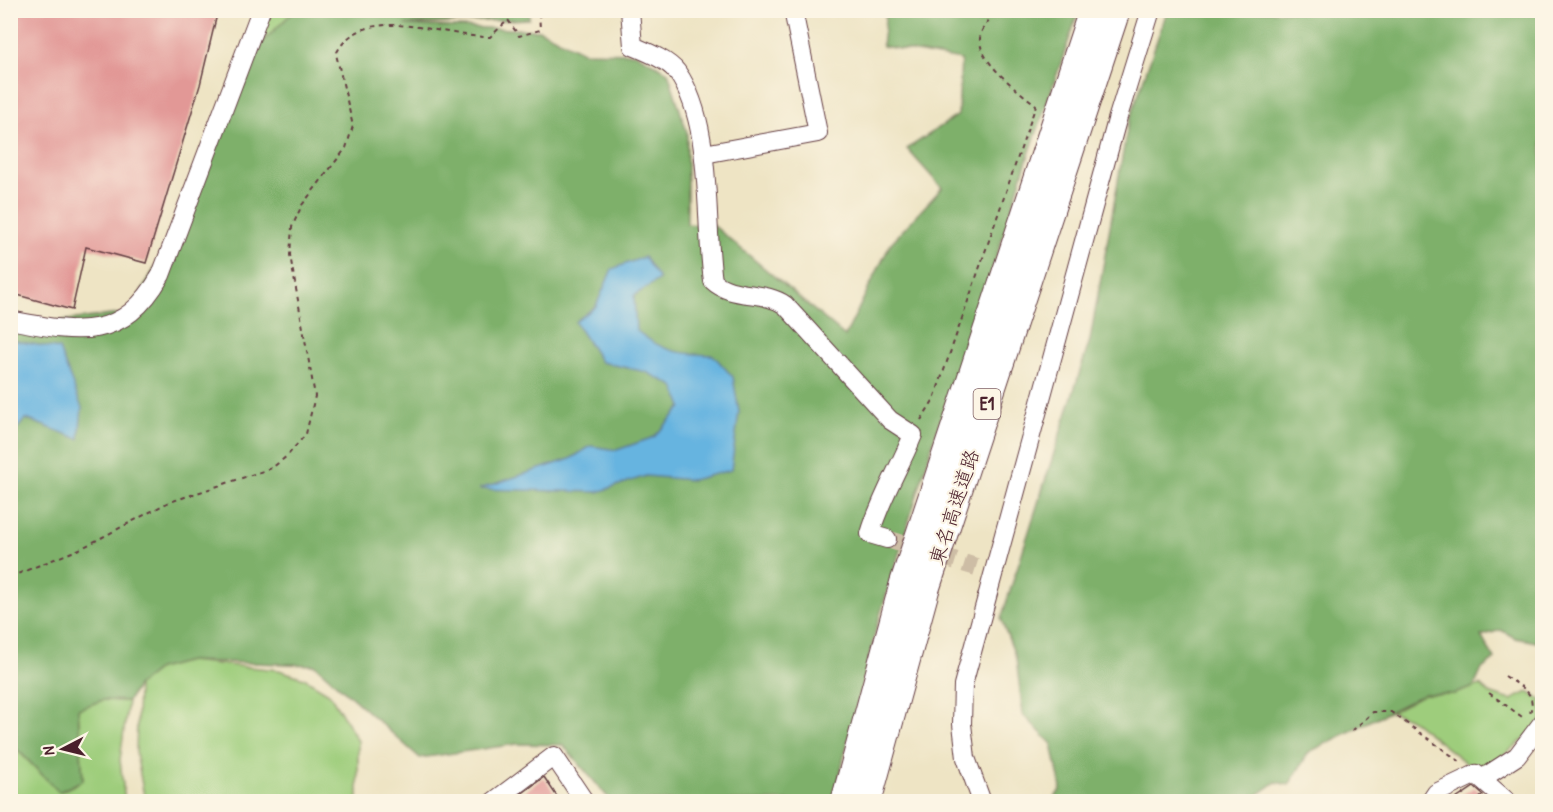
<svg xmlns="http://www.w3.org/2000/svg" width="1553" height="812" viewBox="0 0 1553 812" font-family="'Patrick Hand','Klee One',sans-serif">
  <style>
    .green { fill: #9ecd7b; stroke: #747653; stroke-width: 1.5 }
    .forest { fill: #7eb06b; stroke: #64684b; stroke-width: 1.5 }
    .water { fill: #66b4e0; stroke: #586a86; stroke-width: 1.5 }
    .building { fill: #e29896 }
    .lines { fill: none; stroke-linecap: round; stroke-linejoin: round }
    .minor-tunnel { stroke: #cdbda5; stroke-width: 18; stroke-dasharray: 18 9; stroke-linecap: butt }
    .minor-casing { stroke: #633d42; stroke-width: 20 }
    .highway-casing { stroke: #633d42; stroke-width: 28 }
    .path { stroke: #633d42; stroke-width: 2; stroke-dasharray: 4.5 4.5; stroke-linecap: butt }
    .minor { stroke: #fff; stroke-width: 18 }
    .highway { stroke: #fff; stroke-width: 26 }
    .labels { text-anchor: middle; stroke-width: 4.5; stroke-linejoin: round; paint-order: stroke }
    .shield { fill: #fcf5e5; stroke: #7f5f63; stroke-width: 1.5 }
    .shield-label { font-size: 18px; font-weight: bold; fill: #4a1f2b }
    .street-label { font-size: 20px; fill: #4a1f2b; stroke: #fcf5e5 }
  </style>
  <rect width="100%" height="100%" fill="#fcf5e5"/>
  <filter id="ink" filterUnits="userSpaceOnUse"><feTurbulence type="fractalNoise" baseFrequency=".0167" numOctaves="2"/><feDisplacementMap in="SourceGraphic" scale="12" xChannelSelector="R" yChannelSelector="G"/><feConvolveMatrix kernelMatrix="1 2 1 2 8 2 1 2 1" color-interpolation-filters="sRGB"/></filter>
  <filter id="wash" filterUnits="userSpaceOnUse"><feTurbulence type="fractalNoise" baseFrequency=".008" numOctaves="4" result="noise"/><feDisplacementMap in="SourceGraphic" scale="24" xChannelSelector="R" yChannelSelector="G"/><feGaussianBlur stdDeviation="1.35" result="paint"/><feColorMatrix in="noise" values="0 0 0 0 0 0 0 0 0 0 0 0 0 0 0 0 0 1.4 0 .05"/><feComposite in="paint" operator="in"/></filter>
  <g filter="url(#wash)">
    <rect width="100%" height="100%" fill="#eee4c4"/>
    <!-- green -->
    <g class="green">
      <polygon points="261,11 294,11 242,62"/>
      <polygon points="189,661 279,670 304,678 329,693 358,741 358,801 145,801 136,753 138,685 158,669"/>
      <polygon points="1480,685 1489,693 1511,700 1528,692 1542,701 1542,719 1537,729 1482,772 1475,770 1409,718 1391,712 1424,694 1454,694"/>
      <polygon points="103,700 128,701 120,760 125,801 11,801 10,743 60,792 83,780 78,709"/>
    </g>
    <!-- forest -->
    <g class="forest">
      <polygon points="530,10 529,19 404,25 540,30 583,52 635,53 668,72 687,132 687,224 714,226 845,336 891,243 942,188 907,149 958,115 961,60 882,46 886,11 1079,11 1025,166 975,325 941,417 877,625 833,801 611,801 563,745 517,744 420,758 315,665 189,661 158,669 138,685 128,701 103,700 78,709 83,780 59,792 11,743 10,320 32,324 129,313 180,224 242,62 294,11"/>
      <polygon points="1167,11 1542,11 1542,643 1515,638 1501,630 1481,636 1495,659 1482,669 1474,687 1454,694 1424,694 1309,752 1289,785 1276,782 1249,801 1053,801 1061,788 1052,744 1023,715 1016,658 1001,619 1090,340 1128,124"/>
    </g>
    <!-- water -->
    <g class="water">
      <path d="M644,257L659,279L634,296L636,330C662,352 680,354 713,355L733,377L739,412L731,470L692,480L646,476L598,492L479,489L570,459L591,446L617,450L654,437L682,407L674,386L646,372L601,362L575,322L596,306L612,269Z"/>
      <polygon points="11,340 59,349 82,408 79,439 26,419 11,435"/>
    </g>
    <g id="blocks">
      <!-- building -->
      <g class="building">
        <polygon points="10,10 218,10 200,85 146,263 86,247 72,310 10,293"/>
        <polygon points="544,777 560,801 512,801"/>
        <polygon points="1474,787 1483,795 1476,801 1453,801"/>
      </g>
    </g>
  </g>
  <g filter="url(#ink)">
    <use href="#blocks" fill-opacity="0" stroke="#633d42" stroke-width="1.5"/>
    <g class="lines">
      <!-- minor-tunnel -->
      <polyline class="minor-tunnel" points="887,539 976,567"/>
      <defs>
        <g id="minor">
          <path d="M630,10L633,46C647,52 668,60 677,72C714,124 704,219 713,281C732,299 764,290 785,305L890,420L913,435C899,469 880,499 870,534L887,539"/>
          <polyline points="704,154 818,133 793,10"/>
          <path d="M10,320C78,333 122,343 161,275L261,10"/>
          <polyline points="1483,778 1517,756 1542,723"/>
          <polyline points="493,802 554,756 585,802"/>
          <polyline points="982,802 966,758 962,724 963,685 1117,120 1151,10"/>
          <polyline points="1430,802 1436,793 1476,774 1508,802"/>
        </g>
        <g id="highway">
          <polyline points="844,802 903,583 1092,10"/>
          <polyline points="868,802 926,590 1117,10"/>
        </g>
      </defs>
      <!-- minor casing -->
      <use href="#minor" class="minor-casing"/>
      <!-- highway casing -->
      <use href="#highway" class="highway-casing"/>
      <!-- path -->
      <g class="path">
        <path d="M921,420L934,399L1036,105C1019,91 978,62 980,38C981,27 991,18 998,10"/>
        <polyline points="1542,452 1537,469 1542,506"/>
        <path d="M10,577L82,548L167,503L272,468L287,456L306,434L315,396L290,255L292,227L302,205L346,148L353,126L336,54C363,0 444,38 490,37L508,20L519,36L540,30L539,10"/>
        <path d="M1505,676C1521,687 1537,692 1530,713"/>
        <polyline points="1489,693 1525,719"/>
        <polyline points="1352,731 1373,712 1391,712 1462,763"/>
        <polyline points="1293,802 1301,799 1328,802"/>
      </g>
      <!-- minor -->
      <use href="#minor" class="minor"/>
      <!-- highway -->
      <use href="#highway" class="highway"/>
    </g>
  </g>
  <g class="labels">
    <!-- shield labels -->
    <rect class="shield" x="973.5" y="389" width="27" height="30" rx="4.5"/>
    <g class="shield-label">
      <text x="987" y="410">E1</text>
    </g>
    <!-- street labels -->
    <g class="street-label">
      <text transform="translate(954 507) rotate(-72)" y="7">東名高速道路</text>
    </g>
  </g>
  <!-- margin -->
  <rect width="1553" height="812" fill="none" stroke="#fcf5e5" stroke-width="36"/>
  <!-- north arrow -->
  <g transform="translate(63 749) rotate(263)" stroke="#fcf5e5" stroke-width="4.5" paint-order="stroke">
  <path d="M0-4.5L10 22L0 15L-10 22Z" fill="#4a1f2b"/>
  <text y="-9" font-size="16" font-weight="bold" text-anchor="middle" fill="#4a1f2b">N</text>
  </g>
</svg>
